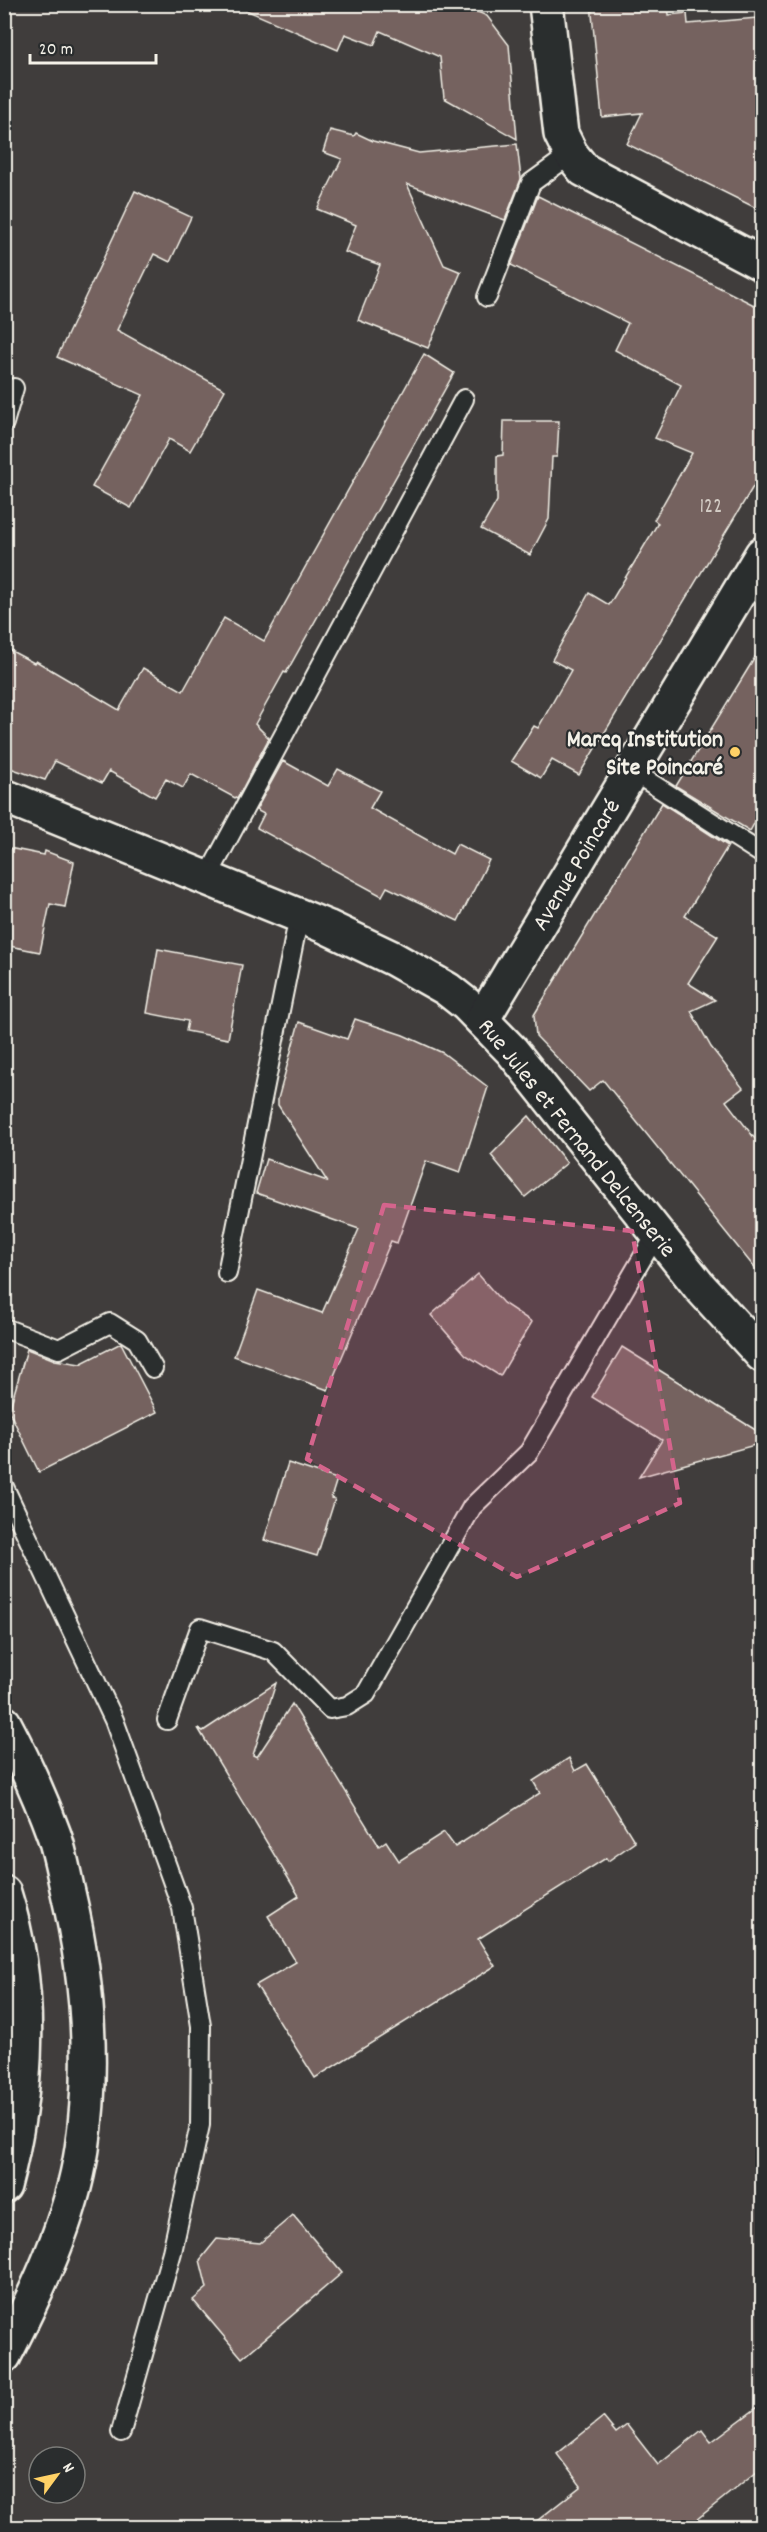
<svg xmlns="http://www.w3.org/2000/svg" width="767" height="2532" viewBox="0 0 767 2532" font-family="Dekko,sans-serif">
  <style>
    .building { fill: #74625e; stroke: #f4f1e8; stroke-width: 1.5 }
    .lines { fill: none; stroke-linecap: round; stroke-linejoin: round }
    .service-casing { stroke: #f4f1e8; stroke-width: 22 }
    .minor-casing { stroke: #f4f1e8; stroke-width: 38 }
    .secondary-casing { stroke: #f4f1e8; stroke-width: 38 }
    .service { stroke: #2a2d2e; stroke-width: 18 }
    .minor { stroke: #2a2d2e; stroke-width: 33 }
    .secondary { stroke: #2a2d2e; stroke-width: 33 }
    .marked { fill: #d4648c; fill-opacity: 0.2; stroke: #d4648c; stroke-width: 4.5; stroke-dasharray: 12 8; stroke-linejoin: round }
    .poi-dot { fill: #ffd166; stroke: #2a2d2e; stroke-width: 2 }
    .labels { text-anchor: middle; stroke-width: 4.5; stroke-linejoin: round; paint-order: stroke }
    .number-label { font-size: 21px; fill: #d4cdc6 }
    .poi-label { font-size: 24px; font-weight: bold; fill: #f4f1e8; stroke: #2a2d2e; text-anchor: end }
    .street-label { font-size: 24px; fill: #f4f1e8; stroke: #2a2d2e }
  </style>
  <rect width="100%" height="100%" fill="#403d3c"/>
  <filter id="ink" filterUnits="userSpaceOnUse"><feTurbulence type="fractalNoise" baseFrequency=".0167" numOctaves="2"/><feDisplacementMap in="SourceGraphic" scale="12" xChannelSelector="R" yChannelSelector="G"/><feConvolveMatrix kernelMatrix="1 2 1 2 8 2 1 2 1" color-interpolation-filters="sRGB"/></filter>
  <g filter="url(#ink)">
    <!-- building -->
    <g class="building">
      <polygon points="232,4 460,4 487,16 509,45 517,139 444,98 440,57 380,31 374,45 345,34 338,50"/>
      <polygon points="591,4 668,4 669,15 687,13 688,24 757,18 758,34 762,34 762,211 627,144 642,113 602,117"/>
      <polygon points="330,130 354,136 356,133 373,141 419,153 517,144 521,179 505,220 407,184 444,265 461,272 428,348 358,320 380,265 345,252 356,225 317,209 342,159 323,152"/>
      <polygon points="135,191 191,217 170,262 154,254 117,330 225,390 190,451 169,439 131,508 92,487 143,395 57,357"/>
      <polygon points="538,196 762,309 762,472 579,775 552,760 541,778 511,761 534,726 538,728 571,670 552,660 589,593 609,605 658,523 654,520 692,453 655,438 681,385 615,350 628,323 511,265"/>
      <polygon points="424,354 454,373 286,673 284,672 255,724 269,738 237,799 191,774 183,788 166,779 155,797 109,771 102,783 55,761 45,780 4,766 4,647 34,663 36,661 119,710 143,668 183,691 224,618 264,641"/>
      <polygon points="504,421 559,421 557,457 552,457 549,519 530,555 481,529 497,501 497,456 503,455"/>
      <polygon points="762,646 762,809 750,831 676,786"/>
      <polygon points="283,761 328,786 338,769 380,791 370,808 452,854 457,844 489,860 458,921 387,887 382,896 257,828 264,814 256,810"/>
      <polygon points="662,803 728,846 685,916 718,936 688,983 715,1000 691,1011 711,1047 743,1088 726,1101 762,1148 762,1277 603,1080 589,1091 536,1036 534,1015"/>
      <polygon points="4,847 44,855 45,851 74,862 65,907 50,904 40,952 4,945"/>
      <polygon points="158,949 242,965 228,1039 186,1031 188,1021 147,1013"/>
      <polygon points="355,1019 403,1035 443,1053 488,1087 460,1173 426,1161 397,1243 391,1241 328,1390 234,1356 258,1290 322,1313 359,1229 256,1193 266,1159 327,1181 278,1105 278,1099 299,1022 347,1039"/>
      <polygon points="529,1116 567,1163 525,1197 491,1155"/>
      <polygon points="478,1274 503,1303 532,1322 500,1376 466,1355 431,1315"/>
      <polygon points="121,1343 157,1412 39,1472 9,1411 27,1349 55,1360 80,1364"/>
      <polygon points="622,1347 762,1434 762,1443 639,1477 662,1440 592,1397"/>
      <polygon points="288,1463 337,1479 331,1498 335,1499 317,1556 264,1540"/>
      <polygon points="276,1683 253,1755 257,1757 292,1704 379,1846 386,1841 399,1861 444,1832 455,1847 540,1793 533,1781 569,1758 575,1771 587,1764 635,1842 608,1861 606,1858 478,1939 495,1966 315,2078 256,1985 296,1962 268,1916 299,1896 198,1728 203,1731"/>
      <polygon points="293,2215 342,2273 242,2358 193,2300 207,2288 200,2260 217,2239 260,2243"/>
      <polygon points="762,2404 762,2467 686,2528 528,2528 581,2486 557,2454 603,2417 616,2433 627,2425 658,2465 702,2430 711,2442"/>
    </g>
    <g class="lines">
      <defs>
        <g id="service">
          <polyline points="487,297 531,183 571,154"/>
          <polyline points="4,423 14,388"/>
          <polyline points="632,771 762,854"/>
          <polyline points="207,878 464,399"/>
          <polyline points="227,1273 299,916"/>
          <polyline points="4,1328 59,1349 110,1323 137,1340 153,1368"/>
          <polyline points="4,1487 114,1720 182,1908 201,2026 200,2125 172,2252 121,2432"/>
          <polyline points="167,1720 200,1628 273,1651 330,1709 347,1706 366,1694 472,1507 529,1452 657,1233"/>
        </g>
        <g id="minor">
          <polyline points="546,4 561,134 571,154 584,170 762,264"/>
          <polyline points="4,796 327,927 392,958 447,989 466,1004 512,1051 699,1286 762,1355"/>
          <polyline points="482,1020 762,554"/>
        </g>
        <g id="secondary">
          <path d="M4,1723C23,1759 40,1796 54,1835C60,1852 63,1870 67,1888C87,1973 95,2062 82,2149C71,2221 37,2292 4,2356"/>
          <path d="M4,1893C34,1987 29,2092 4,2186"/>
        </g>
      </defs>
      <!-- service casing -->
      <use href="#service" class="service-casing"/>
      <!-- minor casing -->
      <use href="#minor" class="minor-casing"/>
      <!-- secondary casing -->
      <use href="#secondary" class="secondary-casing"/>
      <!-- service -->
      <use href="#service" class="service"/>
      <!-- minor -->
      <use href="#minor" class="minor"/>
      <!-- secondary -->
      <use href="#secondary" class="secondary"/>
    </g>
  </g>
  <!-- marked area -->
  <path class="marked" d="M384,1205L632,1231L680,1503L517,1577L307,1459Z"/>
  <!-- markers -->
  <circle class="poi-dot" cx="735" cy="752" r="6"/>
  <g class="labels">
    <!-- number labels -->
    <g class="number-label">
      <text x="711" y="512">122</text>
    </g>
    <!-- poi labels -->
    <g class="poi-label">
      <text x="723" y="746">Marcq Institution<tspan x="723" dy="28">Site Poincaré</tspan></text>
    </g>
    <!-- street labels -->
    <g class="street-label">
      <text transform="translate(575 864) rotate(-59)" y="8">Avenue Poincaré</text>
      <text transform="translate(578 1137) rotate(51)" y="8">Rue Jules et Fernand Delcenserie</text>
    </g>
  </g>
  <!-- margin -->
  <rect width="767" height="2532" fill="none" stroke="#2a2d2e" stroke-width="24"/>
  <rect x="12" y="12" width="743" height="2508" fill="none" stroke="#f4f1e8" stroke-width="2" filter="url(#ink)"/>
  <!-- north arrow -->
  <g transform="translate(57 2475) rotate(57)"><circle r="28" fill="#2a2d2e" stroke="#7b7b78" stroke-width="1.5"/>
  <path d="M0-4.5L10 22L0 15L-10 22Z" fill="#ffd166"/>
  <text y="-9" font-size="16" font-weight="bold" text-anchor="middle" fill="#f4f1e8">N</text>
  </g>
  <!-- scale -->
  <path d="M30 54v9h126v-9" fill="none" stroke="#f4f1e8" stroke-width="3"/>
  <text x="39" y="54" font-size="18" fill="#f4f1e8" stroke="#2a2d2e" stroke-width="4.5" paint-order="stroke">20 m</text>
</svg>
